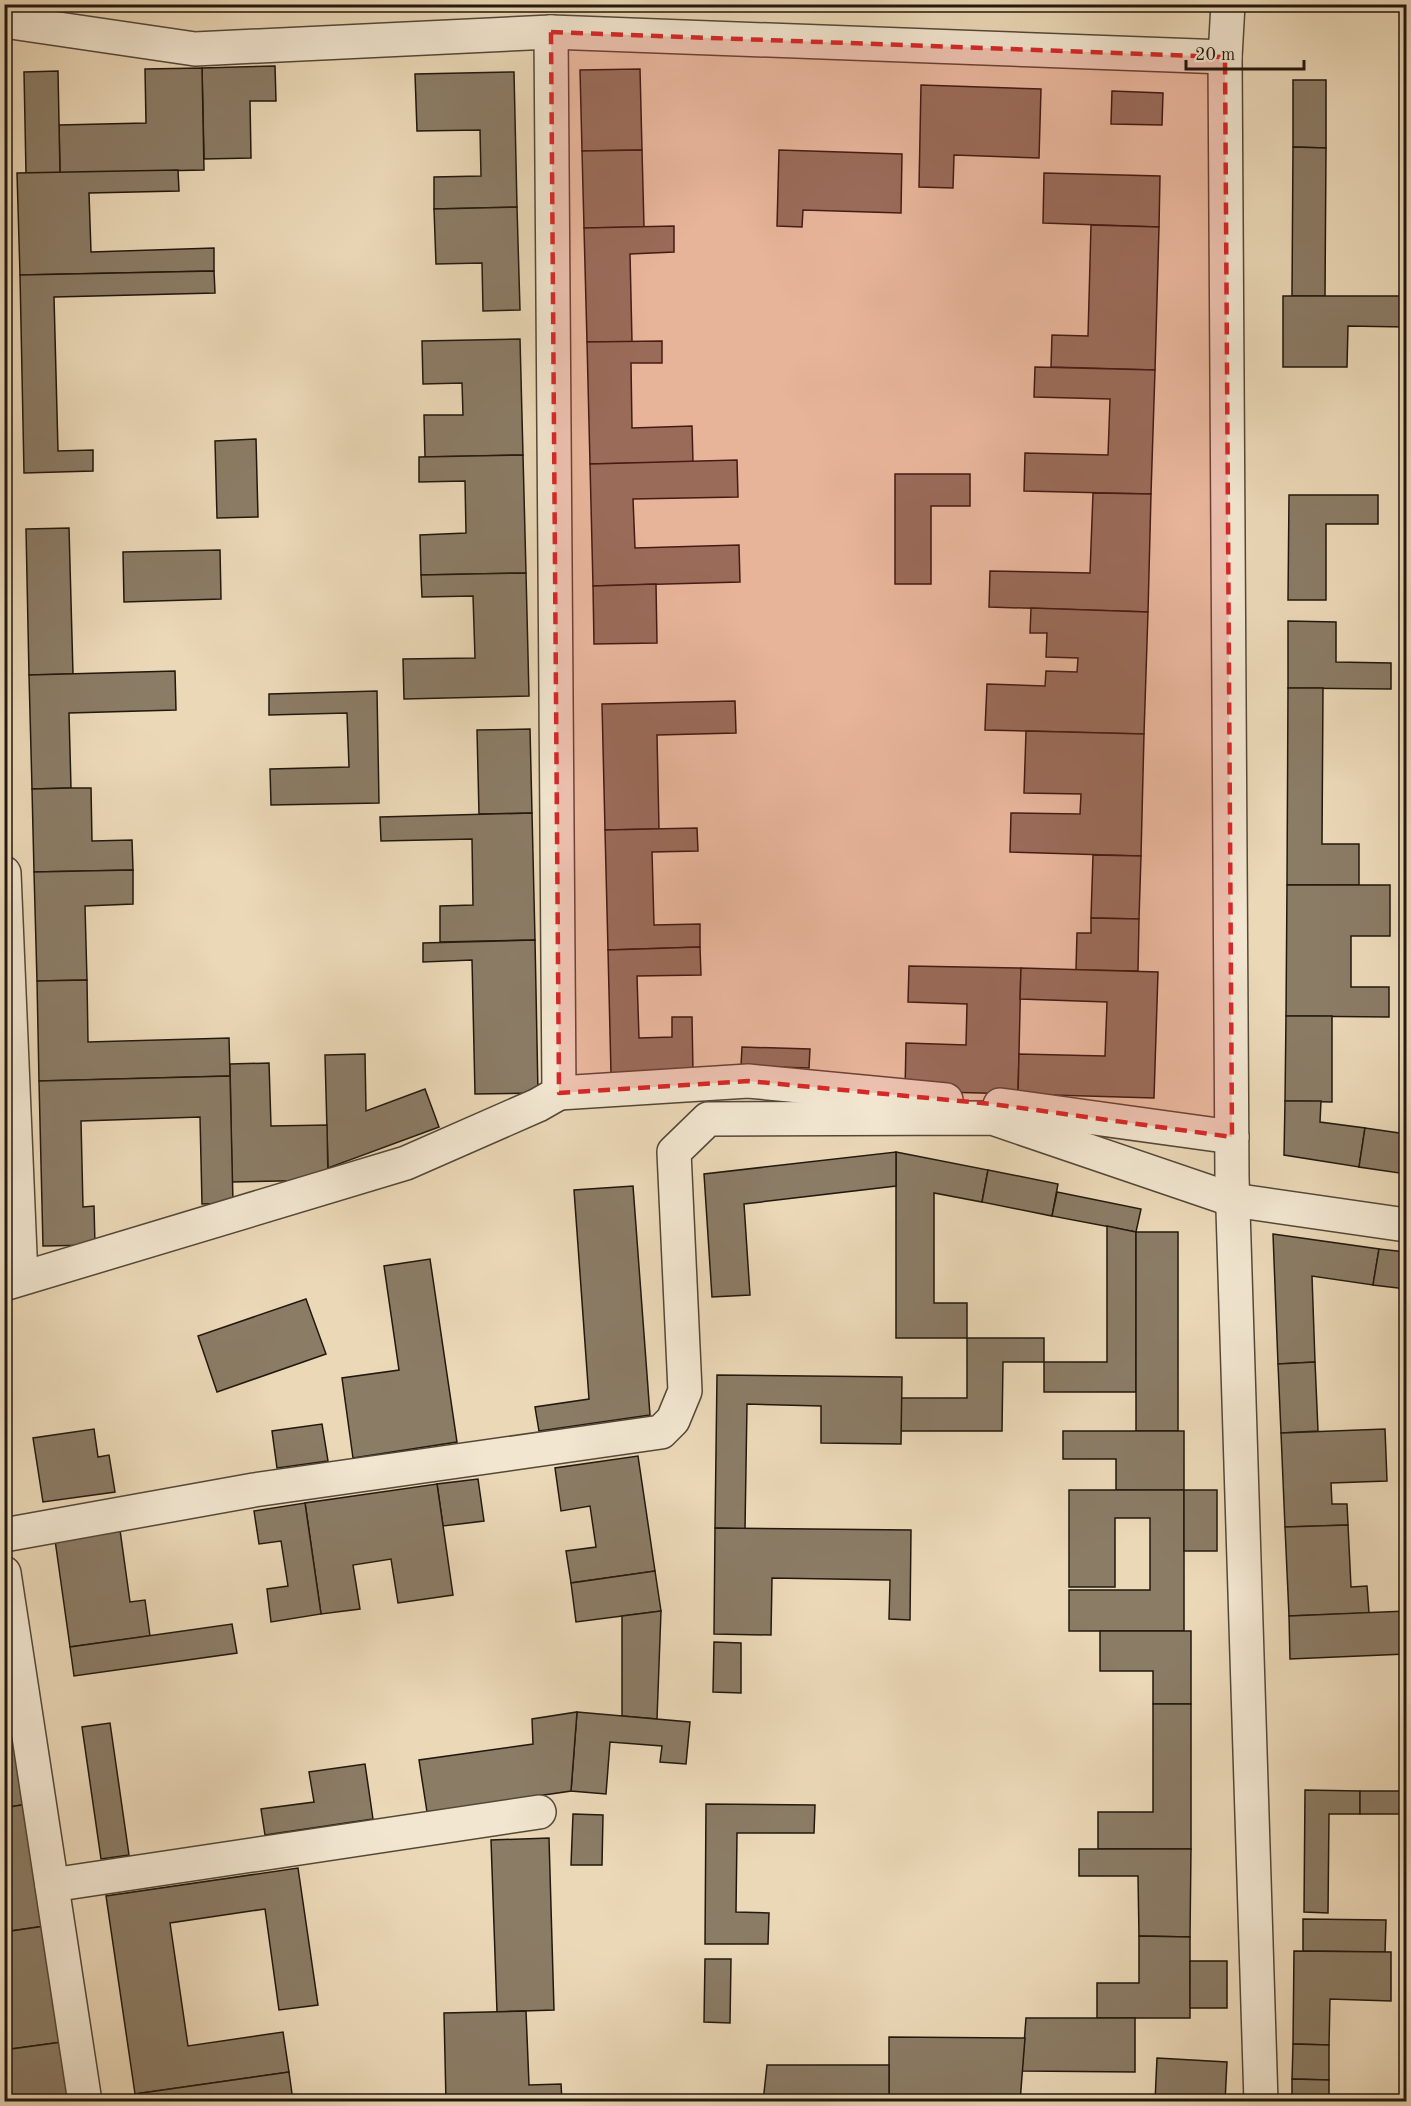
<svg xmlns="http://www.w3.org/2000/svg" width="1411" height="2106" viewBox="0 0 1411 2106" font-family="'Old Standard TT',serif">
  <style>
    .building { fill: #8b7c66; stroke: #22180e; stroke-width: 1.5 }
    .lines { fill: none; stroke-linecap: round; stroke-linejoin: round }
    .minor-casing { stroke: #544838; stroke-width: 36 }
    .minor { stroke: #f2e6d0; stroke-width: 33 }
    .marked { fill: #d62828; fill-opacity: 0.2; stroke: #d62828; stroke-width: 4.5; stroke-dasharray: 12 8; stroke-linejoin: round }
  </style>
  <rect width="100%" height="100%" fill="#ebd8b7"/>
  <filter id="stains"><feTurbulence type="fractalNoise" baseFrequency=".00333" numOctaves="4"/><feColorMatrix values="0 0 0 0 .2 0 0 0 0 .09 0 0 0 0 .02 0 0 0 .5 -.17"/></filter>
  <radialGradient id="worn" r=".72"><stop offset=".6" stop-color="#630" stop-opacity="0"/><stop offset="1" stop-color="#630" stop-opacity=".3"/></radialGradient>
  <!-- building -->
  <g class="building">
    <polygon points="275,66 276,101 250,101 251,158 204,159 202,68"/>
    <polygon points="202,68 204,170 60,173 59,125 146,123 145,69"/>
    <polygon points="640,69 642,150 582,151 580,70"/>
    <polygon points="58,71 60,173 26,173 24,72"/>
    <polygon points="514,72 517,207 434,209 434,177 481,176 480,130 417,131 415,74"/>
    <polygon points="1293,80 1326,80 1326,148 1293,147"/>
    <polygon points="921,85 1041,89 1039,158 954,155 953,188 919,187"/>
    <polygon points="1112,91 1163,93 1162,125 1111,124"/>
    <polygon points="1293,147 1326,148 1325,296 1292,296"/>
    <polygon points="642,150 644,227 584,228 582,151"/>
    <polygon points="779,150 902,154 901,213 803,210 802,227 777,226"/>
    <polygon points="178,170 179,191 89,193 91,252 214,248 214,271 20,275 17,173"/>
    <polygon points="1044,173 1160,176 1159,227 1043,223"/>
    <polygon points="517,207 520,310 483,311 482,263 436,264 434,209"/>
    <polygon points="1091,225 1159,227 1155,370 1051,367 1052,335 1088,336"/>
    <polygon points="674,226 674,252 630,254 632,342 587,342 584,228"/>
    <polygon points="214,271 215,293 54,297 58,451 93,450 93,471 24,473 20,275"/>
    <polygon points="1283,296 1406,296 1406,327 1348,326 1347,367 1283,367"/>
    <polygon points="520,339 523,455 425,457 424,415 463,415 462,383 423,384 422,341"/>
    <polygon points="662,341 662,363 631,363 632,428 692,426 693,462 590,464 587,342"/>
    <polygon points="1035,367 1155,370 1151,494 1024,491 1025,453 1108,455 1110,399 1034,397"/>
    <polygon points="256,439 258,517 217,518 215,441"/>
    <polygon points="523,455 526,573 421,575 420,535 466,533 465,481 419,482 419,457"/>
    <polygon points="737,460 738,497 633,499 635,548 739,545 740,582 593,586 590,464"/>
    <polygon points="895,474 970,474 970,506 931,506 931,584 895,584"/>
    <polygon points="1093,493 1151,494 1148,612 989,607 990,571 1090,573"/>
    <polygon points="1289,495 1378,495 1378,524 1326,524 1326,600 1288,600"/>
    <polygon points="69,528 73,674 29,675 26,529"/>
    <polygon points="220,550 221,599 124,602 123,552"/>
    <polygon points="526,573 529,696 404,699 403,659 475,658 473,596 422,597 421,575"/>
    <polygon points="656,584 657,643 594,644 593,586"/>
    <polygon points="1031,608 1148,612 1144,734 985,730 987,684 1045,686 1046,671 1077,672 1078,658 1046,657 1047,633 1030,633"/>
    <polygon points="1288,621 1336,622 1336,662 1391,663 1391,689 1288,688"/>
    <polygon points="175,671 176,710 69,713 71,788 32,789 29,675"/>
    <polygon points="1288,688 1323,688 1322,844 1359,844 1359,885 1287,885"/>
    <polygon points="377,691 379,803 271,805 270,769 349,767 347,713 269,715 269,694"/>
    <polygon points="735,701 736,733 657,735 659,829 605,830 602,704"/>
    <polygon points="530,729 532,813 479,814 477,730"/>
    <polygon points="1026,731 1144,734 1141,856 1010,852 1011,813 1080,814 1081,794 1024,793"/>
    <polygon points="71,788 91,788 92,841 132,840 133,870 34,872 32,789"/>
    <polygon points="532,813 535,940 440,942 440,906 473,905 472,839 381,841 380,817"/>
    <polygon points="697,828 698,851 652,852 654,925 700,924 700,947 608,950 605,830"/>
    <polygon points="1093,855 1141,856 1139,919 1091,918"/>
    <polygon points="133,870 133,904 85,906 87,980 37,981 34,872"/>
    <polygon points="1287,885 1390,885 1390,936 1351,936 1351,987 1389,987 1389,1017 1286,1016"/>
    <polygon points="1091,918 1139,919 1138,971 1076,970 1077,933 1091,933"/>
    <polygon points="535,940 538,1093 475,1094 472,960 423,962 423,943"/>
    <polygon points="700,947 701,975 637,976 639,1038 672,1037 672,1017 692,1017 693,1072 611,1074 608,950"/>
    <polygon points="909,966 1021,968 1018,1094 905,1091 906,1043 966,1045 967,1004 908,1002"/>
    <polygon points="1021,968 1158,972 1154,1098 1018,1094 1019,1054 1105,1056 1107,1002 1020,999"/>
    <polygon points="87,980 88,1042 229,1038 230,1076 39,1081 37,981"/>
    <polygon points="1286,1016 1332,1016 1332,1102 1285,1101"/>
    <polygon points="742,1047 810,1049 809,1068 741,1066"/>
    <polygon points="365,1054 366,1111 425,1089 439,1127 328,1168 325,1055"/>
    <polygon points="269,1063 271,1126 327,1125 328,1180 232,1182 230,1064"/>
    <polygon points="230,1076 233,1203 202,1204 200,1117 81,1121 83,1207 94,1206 95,1245 43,1246 39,1081"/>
    <polygon points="1285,1101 1321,1101 1320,1122 1365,1128 1359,1167 1284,1155"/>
    <polygon points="1365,1128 1406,1134 1406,1174 1359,1167"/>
    <polygon points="896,1152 988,1170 982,1202 934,1193 934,1303 967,1303 967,1338 896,1338"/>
    <polygon points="896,1152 896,1186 744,1204 750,1295 712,1297 704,1174"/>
    <polygon points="988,1170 1058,1184 1052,1216 982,1202"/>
    <polygon points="633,1186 650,1415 539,1431 535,1407 589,1399 574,1190"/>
    <polygon points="1057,1192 1141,1209 1136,1232 1052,1216"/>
    <polygon points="1107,1226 1136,1232 1136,1392 1044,1392 1044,1362 1107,1362"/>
    <rect x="1136" y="1232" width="42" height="199"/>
    <polygon points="1273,1234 1379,1249 1373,1285 1312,1276 1315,1362 1278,1364"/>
    <polygon points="1379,1249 1406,1252 1406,1289 1373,1285"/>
    <polygon points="430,1259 457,1442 353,1458 342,1378 399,1370 384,1266"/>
    <polygon points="306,1299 326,1354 217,1392 198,1336"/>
    <polygon points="967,1338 1044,1338 1044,1362 1003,1362 1002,1431 901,1431 901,1398 967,1398"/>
    <polygon points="1315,1362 1318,1431 1281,1433 1278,1364"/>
    <polygon points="717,1375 902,1377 901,1444 821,1443 821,1406 747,1404 745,1529 715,1528"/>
    <polygon points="322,1424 328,1461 277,1468 272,1431"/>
    <polygon points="94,1429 98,1457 109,1455 115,1492 43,1502 33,1438"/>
    <polygon points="1385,1429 1387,1481 1331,1483 1332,1504 1347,1504 1348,1525 1285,1527 1281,1433"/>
    <polygon points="1063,1431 1184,1431 1184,1490 1116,1490 1116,1459 1063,1459"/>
    <polygon points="638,1456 655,1571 571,1583 566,1551 596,1547 590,1506 561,1511 555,1468"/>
    <polygon points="478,1479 484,1521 443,1526 437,1484"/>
    <polygon points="437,1484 453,1595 398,1603 391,1559 353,1565 360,1609 321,1614 305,1503"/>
    <polygon points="1069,1490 1184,1490 1184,1631 1069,1631 1069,1590 1150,1590 1150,1518 1115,1518 1115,1587 1069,1587"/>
    <rect x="1184" y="1490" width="33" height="61"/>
    <polygon points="305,1503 321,1614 271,1622 267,1589 288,1586 281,1541 259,1544 254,1511"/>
    <polygon points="1348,1525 1351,1587 1367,1586 1369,1613 1289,1616 1285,1527"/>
    <polygon points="715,1528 911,1530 910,1620 889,1619 890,1580 772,1578 771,1635 714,1634"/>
    <polygon points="120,1530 130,1602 145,1600 150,1636 70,1647 55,1540"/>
    <polygon points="655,1571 661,1611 576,1622 571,1583"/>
    <polygon points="661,1611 657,1719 622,1716 622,1616"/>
    <polygon points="1406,1611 1406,1654 1290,1659 1289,1616"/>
    <polygon points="232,1624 237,1653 74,1676 70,1647"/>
    <polygon points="1100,1631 1191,1631 1191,1704 1153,1704 1153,1671 1100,1671"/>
    <polygon points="714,1642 741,1643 741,1693 713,1692"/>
    <polygon points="10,1687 27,1804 4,1808 4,1688"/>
    <polygon points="1153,1704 1191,1704 1191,1849 1098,1849 1098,1812 1153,1812"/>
    <polygon points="577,1712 690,1722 686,1764 660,1762 662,1746 610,1742 606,1794 571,1791"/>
    <polygon points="577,1712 571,1791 427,1812 419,1760 533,1744 532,1719"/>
    <polygon points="110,1723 129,1855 101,1859 82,1727"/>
    <polygon points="365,1764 373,1819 265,1835 261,1809 314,1802 309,1772"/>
    <polygon points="1305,1790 1360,1791 1360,1814 1329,1814 1328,1913 1304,1912"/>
    <rect x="1360" y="1791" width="46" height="23"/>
    <polygon points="27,1804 45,1926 4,1932 4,1808"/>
    <polygon points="706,1804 815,1805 814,1833 737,1833 736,1912 769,1913 768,1944 705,1944"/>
    <polygon points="573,1814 603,1815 602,1865 571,1865"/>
    <polygon points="549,1838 554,2010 497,2012 491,1840"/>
    <polygon points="1079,1849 1191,1849 1190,1937 1139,1936 1138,1876 1079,1876"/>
    <polygon points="298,1868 318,2005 279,2010 265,1909 170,1923 188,2046 283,2032 289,2072 135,2094 106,1896"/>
    <polygon points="1303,1919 1386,1920 1385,1952 1303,1951"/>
    <polygon points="45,1926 62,2042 4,2050 4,1932"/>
    <polygon points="1139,1936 1190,1937 1190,2018 1097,2018 1097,1983 1139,1983"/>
    <polygon points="1294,1951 1391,1952 1391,2001 1330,1999 1329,2045 1293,2044"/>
    <polygon points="705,1959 731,1959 730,2023 704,2022"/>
    <rect x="1190" y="1961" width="37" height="47"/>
    <polygon points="526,2011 529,2085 561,2084 562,2102 446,2102 444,2013"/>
    <polygon points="1026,2018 1135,2018 1135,2072 1022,2071"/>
    <polygon points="889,2037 1025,2038 1020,2102 974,2102 974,2097 935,2097 935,2102 889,2102"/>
    <polygon points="62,2042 70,2102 4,2102 4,2050"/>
    <polygon points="1293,2044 1329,2045 1329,2080 1292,2079"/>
    <polygon points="1157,2058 1227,2062 1225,2102 1155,2102"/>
    <polygon points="767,2065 889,2065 889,2102 763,2102"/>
    <polygon points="289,2072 293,2101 136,2102 135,2094"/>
    <polygon points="1292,2079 1329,2080 1329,2102 1292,2102"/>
    <polygon points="597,2099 597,2102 562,2102 561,2101"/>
  </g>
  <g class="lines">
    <defs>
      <g id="minor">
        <polyline points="1228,4 1225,57 1232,1178 1261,2102"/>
        <polyline points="4,21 195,49 551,32 1225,57"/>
        <polyline points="4,873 21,1278"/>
        <polyline points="559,1093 748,1081 946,1100"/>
        <polyline points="1000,1105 1232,1137"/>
        <polyline points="4,1284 406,1163 538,1105 559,1093 551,32"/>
        <polyline points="4,1535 254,1490 661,1432 673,1420 685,1391 674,1152 708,1119 992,1118 1233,1200 1406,1225"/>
        <polyline points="4,1573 85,2102"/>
        <polyline points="52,1885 539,1812"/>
      </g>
    </defs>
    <!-- minor casing -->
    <use href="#minor" class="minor-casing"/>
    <!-- minor -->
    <use href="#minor" class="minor"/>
  </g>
  <!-- marked area -->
  <path class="marked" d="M551,32L1225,57L1232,1137L992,1104L748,1081L559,1093Z"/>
  <!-- margin -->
  <rect width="1411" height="2106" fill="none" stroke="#ebd8b7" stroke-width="24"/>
  <rect x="6" y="6" width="1399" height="2094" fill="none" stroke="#22180e" stroke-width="3"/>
  <rect x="12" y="12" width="1387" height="2082" fill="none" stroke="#22180e" stroke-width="1.5"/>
  <!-- scale -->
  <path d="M1186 60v9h118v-9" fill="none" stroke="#22180e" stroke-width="3"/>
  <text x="1195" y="60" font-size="18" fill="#22180e" stroke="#f2e6d0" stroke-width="4.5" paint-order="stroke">20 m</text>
  <rect width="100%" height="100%" filter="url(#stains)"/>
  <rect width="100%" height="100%" fill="url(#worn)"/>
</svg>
